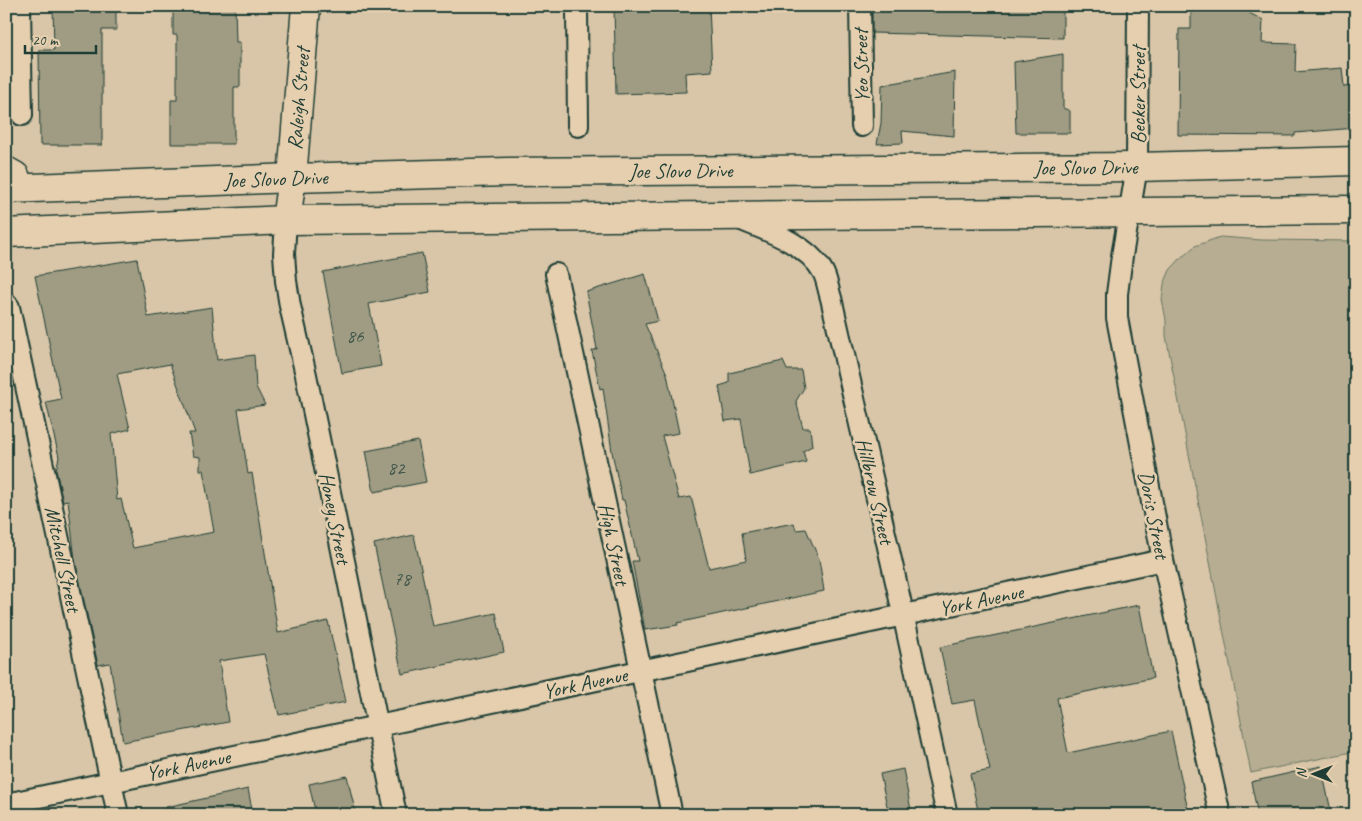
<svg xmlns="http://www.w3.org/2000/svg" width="1362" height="821" viewBox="0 0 1362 821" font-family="Caveat,sans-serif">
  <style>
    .green { fill: #b6ad92; stroke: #6a7563 }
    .building { fill: #9f9c83; stroke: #1f3d34; fill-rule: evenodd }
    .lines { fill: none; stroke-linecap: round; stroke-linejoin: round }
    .minor-casing { stroke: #1f3d34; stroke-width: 24 }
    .secondary-casing { stroke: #1f3d34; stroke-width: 31 }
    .primary-casing { stroke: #1f3d34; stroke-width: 31 }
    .minor { stroke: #e5cfaf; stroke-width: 20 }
    .secondary { stroke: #e5cfaf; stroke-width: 28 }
    .primary { stroke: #e5cfaf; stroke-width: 28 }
    .labels { text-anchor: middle; stroke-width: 5; stroke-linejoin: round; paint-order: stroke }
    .number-label { font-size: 19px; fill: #3f5548 }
    .street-label { font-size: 21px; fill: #1f3d34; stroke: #e5cfaf }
  </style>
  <rect width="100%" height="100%" fill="#d9c6a8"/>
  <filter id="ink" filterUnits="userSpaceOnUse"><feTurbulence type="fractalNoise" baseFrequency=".02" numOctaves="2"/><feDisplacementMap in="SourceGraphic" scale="10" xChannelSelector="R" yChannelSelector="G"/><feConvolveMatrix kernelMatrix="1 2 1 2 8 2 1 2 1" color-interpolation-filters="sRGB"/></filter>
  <g filter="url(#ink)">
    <!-- green -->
    <polygon class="green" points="1220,237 1262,240 1356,241 1356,751 1251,773 1166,336 1166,320 1162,299 1164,284 1170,270 1181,258 1195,246"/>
    <!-- building -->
    <g class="building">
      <polygon points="53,6 116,6 116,30 102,30 102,145 40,145 39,50 54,50"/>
      <polygon points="173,6 235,6 236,42 240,42 240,87 234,87 234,144 171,144 171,100 177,100 177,35 173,35"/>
      <polygon points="614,6 709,6 712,71 685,73 686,92 616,94"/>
      <polygon points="872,6 1063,6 1063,38 872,33"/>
      <polygon points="1191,6 1249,6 1249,13 1263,20 1262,43 1296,44 1295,72 1342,68 1344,87 1356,86 1356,128 1295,133 1295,136 1178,135 1179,29 1191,29"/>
      <polygon points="1063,54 1063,108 1070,111 1070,133 1016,133 1014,62"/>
      <polygon points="955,72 954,136 902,131 903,143 877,144 881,123 882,85"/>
      <polygon points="422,253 430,292 369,304 381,366 342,373 323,272"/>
      <path d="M137,259L148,317L212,307L217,360L254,355L256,387L265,405L238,409L248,474L252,473L278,633L328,621L346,702L279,715L264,654L219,661L228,722L123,742L110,663L98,665L75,560L68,500L63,501L56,470L59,457L46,402L61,399L35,276ZM170,364L195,433H189L193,456L200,457V470H203L214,532L133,548L121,499L117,500L111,434L130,429L117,374Z"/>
      <polygon points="645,274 658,321 645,324 667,374 679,433 662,436 679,499 691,497 709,568 746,560 742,533 794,523 796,530 806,529 819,559 824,591 677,623 678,625 645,630 632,561 638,561 624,500 622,500 612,452 603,388 600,389 592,351 597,349 586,292"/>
      <polygon points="783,361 787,370 801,370 804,388 796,401 803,428 810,428 812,446 803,451 806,462 750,475 741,419 725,421 719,386 729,383 729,373"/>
      <polygon points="418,441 426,482 374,492 366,451"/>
      <polygon points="414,535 433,626 496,613 504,652 402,674 374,544"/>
      <polygon points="1139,605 1153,678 1057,698 1068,753 1171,731 1189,815 979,815 970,774 990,770 975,700 952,704 940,647"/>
      <polygon points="1321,766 1331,811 1316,815 1258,815 1251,782"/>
      <polygon points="903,769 911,810 889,815 880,774"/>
      <polygon points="347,776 356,815 316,815 309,784"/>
      <polygon points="248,789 253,815 167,815 166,807"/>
    </g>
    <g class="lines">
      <defs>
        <g id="minor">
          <polyline points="20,6 22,115"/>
          <polyline points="577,6 578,126"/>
          <polyline points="860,6 862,126"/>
          <polyline points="1138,6 1137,167 1122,256 1117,294 1117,318 1163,560 1220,815"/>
          <path d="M739,219C766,230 808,244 823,272C827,279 828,289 831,298L897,586L947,815"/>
          <polyline points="286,220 284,254 286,281 290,306 306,375 396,815"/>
          <polyline points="556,274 672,815"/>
          <polyline points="6,303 9,307 118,815"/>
          <path d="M6,804C391,721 778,644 1163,560"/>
        </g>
        <g id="secondary">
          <path id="s1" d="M6,189L292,178L507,172L1137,167L1356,161"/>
          <path id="s2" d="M286,220L292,178L306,6"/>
          <polyline points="6,233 286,220 1356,210"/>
        </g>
        <polyline id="primary" points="6,171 15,176 20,188"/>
      </defs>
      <!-- minor casing -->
      <use href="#minor" class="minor-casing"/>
      <!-- secondary casing -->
      <use href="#secondary" class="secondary-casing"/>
      <!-- primary casing -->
      <use href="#primary" class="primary-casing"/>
      <!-- minor -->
      <use href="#minor" class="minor"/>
      <!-- secondary -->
      <use href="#secondary" class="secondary"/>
      <!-- primary -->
      <use href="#primary" class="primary"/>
    </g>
  </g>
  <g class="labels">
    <!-- number labels -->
    <g class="number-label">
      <text x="355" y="342">86</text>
      <text x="396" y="474">82</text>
      <text x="402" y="585">78</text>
    </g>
    <!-- street labels -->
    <g class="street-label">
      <text transform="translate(861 66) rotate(-91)" y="7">Yeo Street</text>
      <text transform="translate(1138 95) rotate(-90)" y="7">Becker Street</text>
      <text dy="7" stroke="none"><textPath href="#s2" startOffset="122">Raleigh Street</textPath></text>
      <text dy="7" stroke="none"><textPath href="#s1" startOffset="1080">Joe Slovo Drive</textPath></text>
      <text dy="7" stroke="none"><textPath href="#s1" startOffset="675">Joe Slovo Drive</textPath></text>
      <text dy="7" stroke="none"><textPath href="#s1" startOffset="270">Joe Slovo Drive</textPath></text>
      <text transform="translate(875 491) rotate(77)" y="7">Hillbrow Street</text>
      <text transform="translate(1154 515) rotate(79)" y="7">Doris Street</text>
      <text transform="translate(335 518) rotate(79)" y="7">Honey Street</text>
      <text transform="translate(614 544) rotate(78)" y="7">High Street</text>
      <text transform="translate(63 559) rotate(78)" y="7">Mitchell Street</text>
      <text transform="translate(981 600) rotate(-12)" y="7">York Avenue</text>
      <text transform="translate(585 683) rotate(-12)" y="7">York Avenue</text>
      <text transform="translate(188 765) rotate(-12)" y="7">York Avenue</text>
    </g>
  </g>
  <!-- margin -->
  <rect width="1362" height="821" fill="none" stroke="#e5cfaf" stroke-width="25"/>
  <rect x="12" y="12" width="1337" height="796" fill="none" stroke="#1f3d34" stroke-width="2" filter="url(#ink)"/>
  <!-- north arrow -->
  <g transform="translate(1314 774) rotate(270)" stroke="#e5cfaf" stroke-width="4" paint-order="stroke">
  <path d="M0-4L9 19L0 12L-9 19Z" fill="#1f3d34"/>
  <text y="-8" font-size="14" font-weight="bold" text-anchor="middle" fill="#1f3d34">N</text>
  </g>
  <!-- scale -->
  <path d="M25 45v8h71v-8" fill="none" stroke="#1f3d34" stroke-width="2.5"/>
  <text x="32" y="45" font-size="15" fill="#1f3d34" stroke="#e5cfaf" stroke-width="4" paint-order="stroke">20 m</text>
</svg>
